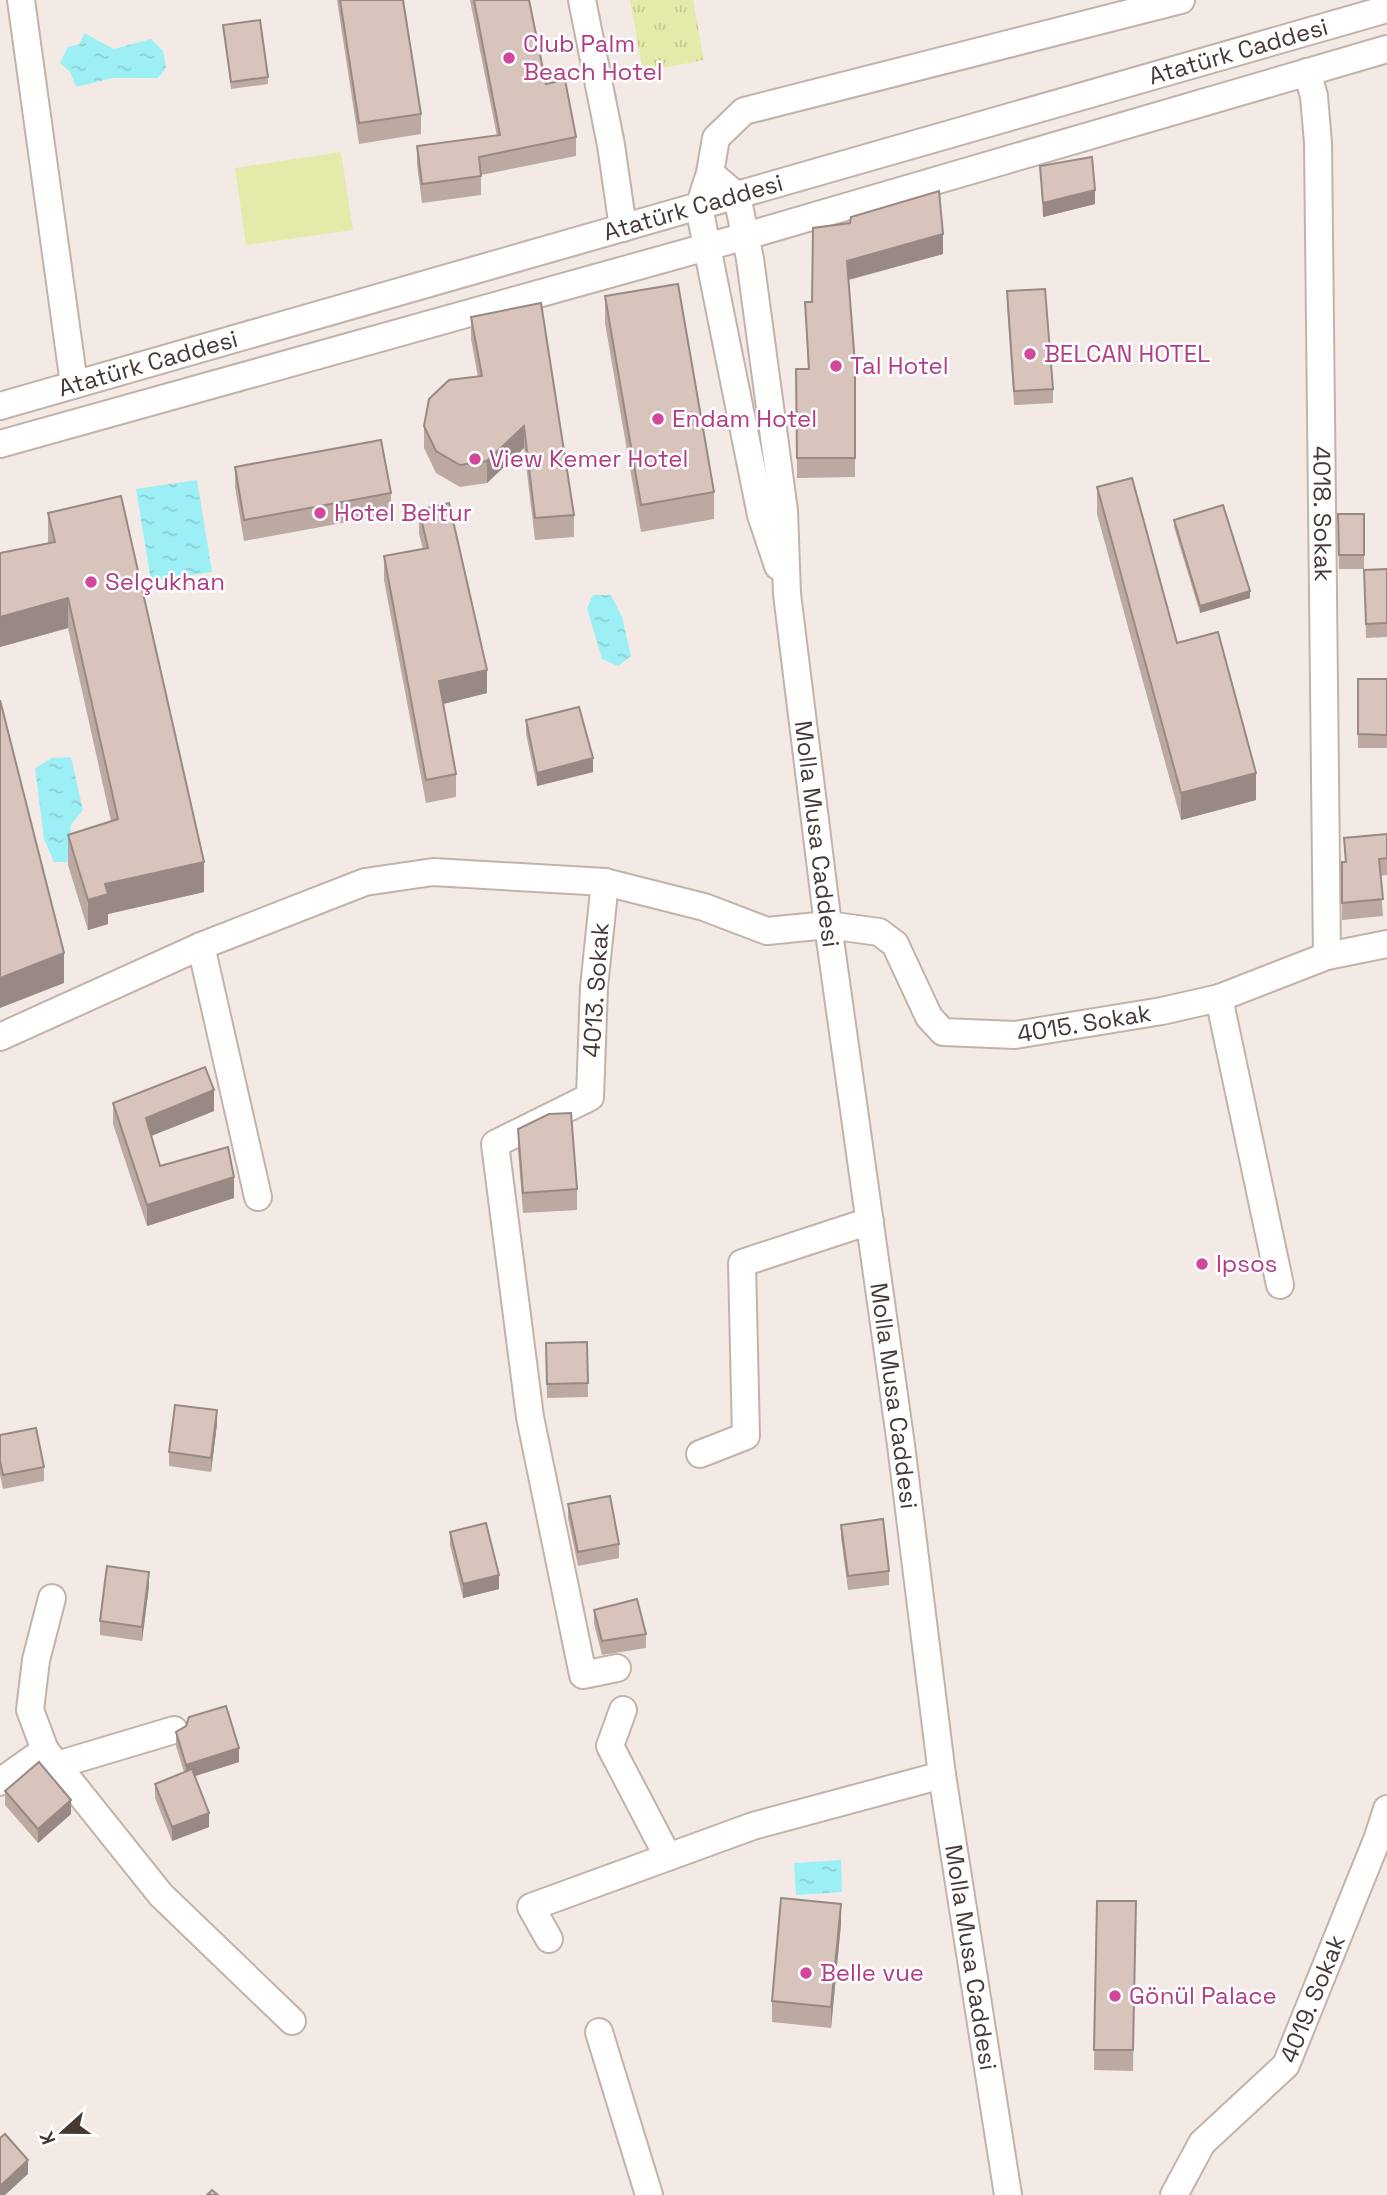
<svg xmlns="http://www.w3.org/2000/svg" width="1387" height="2195" viewBox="0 0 1387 2195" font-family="'Space Grotesk',sans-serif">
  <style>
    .park { fill: url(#park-tufts) }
    .pitch { fill: #e4ebaa }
    .water { fill: url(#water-ripples) }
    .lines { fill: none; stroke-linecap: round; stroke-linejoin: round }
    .minor-casing { stroke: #c3b2aa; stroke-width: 30 }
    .minor { stroke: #fff; stroke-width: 26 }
    .wall { fill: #bba9a2 }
    .shaded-wall { fill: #988984 }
    .building { fill: #d9c4bc; stroke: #988984; stroke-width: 2 }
    .hotel-dot { fill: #d1479c; stroke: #fff; stroke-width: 2.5 }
    .labels { text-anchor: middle; stroke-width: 5; stroke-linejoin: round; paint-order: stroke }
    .hotel-label { font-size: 24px; fill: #b23c85; stroke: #fff; text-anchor: start }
    .street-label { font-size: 24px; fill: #463934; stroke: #fff }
  </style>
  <defs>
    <pattern id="park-tufts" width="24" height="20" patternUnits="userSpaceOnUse" patternTransform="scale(1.75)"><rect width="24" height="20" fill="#e4ebaa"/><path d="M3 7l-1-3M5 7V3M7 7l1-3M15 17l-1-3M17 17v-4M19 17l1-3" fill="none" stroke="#c5ca93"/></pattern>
    <pattern id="water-ripples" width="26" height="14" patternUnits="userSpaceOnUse" patternTransform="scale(1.75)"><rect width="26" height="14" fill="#9ceff5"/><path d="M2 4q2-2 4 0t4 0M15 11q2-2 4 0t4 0" fill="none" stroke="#88ced3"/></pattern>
  </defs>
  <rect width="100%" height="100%" fill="#f4eae5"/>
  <!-- park -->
  <polygon class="park" points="630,0 693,0 704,60 643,72"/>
  <!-- pitch -->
  <polygon class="pitch" points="341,152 353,230 246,245 235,168"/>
  <!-- water -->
  <g class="water">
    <polygon points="84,33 114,49 151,39 163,51 166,68 158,78 112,78 76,87 70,72 60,63 68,47 80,44"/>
    <polygon points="197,480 212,572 151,581 136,489"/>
    <polygon points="593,595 611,595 622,617 631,656 618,666 602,659 587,608"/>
    <polygon points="71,757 83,810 70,826 76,855 66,862 54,862 44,839 35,768 52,758"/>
    <polygon points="841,1860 842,1892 796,1895 794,1863"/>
  </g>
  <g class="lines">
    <defs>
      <g id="minor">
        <polyline points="21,0 74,384"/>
        <polyline points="582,0 611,145 623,228"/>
        <path id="s1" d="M1307,72L1314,96L1318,143L1327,956"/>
        <path id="s2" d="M710,173L737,196L750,259L784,511L787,594L828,925L901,1445L942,1775L1008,2195"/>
        <path id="s3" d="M0,406L1387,9"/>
        <polyline points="0,444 746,236 1387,49"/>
        <polyline points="778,566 761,515 699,207 710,173 716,138 744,111 1181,0"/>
        <polyline points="605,882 594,987 590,1097 495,1144 530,1417 583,1675 617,1668"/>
        <polyline points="201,946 258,1197"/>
        <polyline points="1219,998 1280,1285"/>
        <path id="s4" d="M0,1037L201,946L365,882L433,872L605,882L704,907L767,931L828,925L879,932L895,944L929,1017L943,1032L1015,1035L1162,1011L1219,998L1327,956L1387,944"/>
        <polyline points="700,1454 746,1436 742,1263 870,1221"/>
        <polyline points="623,1710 610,1746 668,1857"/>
        <polyline points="45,1750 30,1710 36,1660 52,1598"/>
        <polyline points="57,1765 174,1730"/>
        <polyline points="0,1782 45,1750 161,1895 292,2021"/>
        <polyline points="549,1939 531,1907 753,1826 942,1775"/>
        <polyline points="599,2032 649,2195"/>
        <path id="s5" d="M1174,2195L1202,2143L1286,2065L1378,1837L1387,1809"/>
      </g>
    </defs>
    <!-- minor casing -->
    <use href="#minor" class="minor-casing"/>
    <!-- minor -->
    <use href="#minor" class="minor"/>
  </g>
  <!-- wall -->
  <g class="wall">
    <polygon points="337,0 403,0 421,114 421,134 359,144"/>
    <polygon points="470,0 529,0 546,84 576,137 576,156 481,175 481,195 422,203 417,165 417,146 497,136"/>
    <polygon points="223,25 268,77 268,84 231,89"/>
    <polygon points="1040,166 1095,204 1043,217"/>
    <polygon points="850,223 943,254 849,280 855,364 855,477 797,478 796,369 808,369 805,302 812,302"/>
    <polygon points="1007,291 1053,389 1053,403 1014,405 1007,305"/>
    <polygon points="605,296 714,492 714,519 641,532 605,323"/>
    <polygon points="471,317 574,515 574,537 535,540 524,448 487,483 460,487 436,473 424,448 424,426 478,377 471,339"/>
    <polygon points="235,467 391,493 391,514 244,541 235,487"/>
    <polygon points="1097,487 1177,643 1256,800 1181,820 1097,514"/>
    <polygon points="419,510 487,693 443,704 456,774 456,797 426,803 384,580 384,556 423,549 419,534"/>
    <polygon points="48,513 204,892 108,914 108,924 88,930 68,865 68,835 111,821 68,628 0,647 0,553 48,543"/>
    <polygon points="1338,514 1364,514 1364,569 1339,569"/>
    <polygon points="1174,520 1250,598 1200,613 1174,527"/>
    <polygon points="1387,569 1387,637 1366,638 1364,570"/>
    <rect x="1358" y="679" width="29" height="69"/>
    <polygon points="526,720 593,772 537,786 526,734"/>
    <polygon points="1387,834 1387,875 1380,876 1383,916 1342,920 1342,862 1345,862 1344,838"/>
    <polygon points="113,1103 214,1111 151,1136 160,1166 234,1198 147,1226 113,1124"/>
    <polygon points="518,1129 577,1189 577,1210 523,1213 518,1150"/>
    <polygon points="587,1342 588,1397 547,1398 546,1343"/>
    <polygon points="217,1424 211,1472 169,1466 169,1452"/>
    <polygon points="0,1435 44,1467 44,1481 3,1489 0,1475"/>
    <polygon points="568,1504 619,1544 619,1558 578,1566 568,1518"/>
    <polygon points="841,1525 889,1571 889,1585 848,1590 841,1538"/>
    <polygon points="450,1532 499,1589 463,1598 450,1545"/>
    <polygon points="149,1586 142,1641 100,1635 100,1621"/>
    <polygon points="594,1610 646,1634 646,1648 602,1655 594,1624"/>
    <polygon points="176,1732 239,1762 195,1776 209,1827 172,1841 155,1798 155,1784 184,1772 176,1746"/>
    <polygon points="5,1791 71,1814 38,1843 5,1805"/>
    <polygon points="1097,1901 1136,1901 1133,2071 1094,2070"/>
    <polygon points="841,1924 831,2028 772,2022 772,2001"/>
  </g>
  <!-- shaded-wall -->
  <g class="shaded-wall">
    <polygon points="1095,190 1095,204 1043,217 1043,203"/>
    <polygon points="943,234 943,254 847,280 847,261"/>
    <polygon points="524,426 524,448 487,483 487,461"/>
    <polygon points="1250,591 1250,598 1200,613 1200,606"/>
    <polygon points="68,598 68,628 0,647 0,617"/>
    <polygon points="487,670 487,693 439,705 439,681"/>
    <polygon points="593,758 593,772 537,786 537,773"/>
    <polygon points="1256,773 1256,800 1181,820 1181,793"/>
    <polygon points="204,862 204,892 108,914 108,924 88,930 88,900 105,884"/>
    <polygon points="64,953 64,983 0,1008 0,978"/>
    <polygon points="214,1090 214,1111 146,1138 146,1118"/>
    <polygon points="234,1177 234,1198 147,1226 147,1205"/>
    <polygon points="217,1410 217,1424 211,1472 211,1458"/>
    <polygon points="149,1572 149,1586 142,1641 142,1627"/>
    <polygon points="499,1575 499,1589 463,1598 463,1584"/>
    <polygon points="239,1748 239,1762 186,1779 186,1765"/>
    <polygon points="71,1800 71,1814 38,1843 38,1829"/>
    <polygon points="209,1813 209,1827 172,1841 172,1827"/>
    <polygon points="841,1904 841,1924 831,2028 831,2007"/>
    <polygon points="28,2160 28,2174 5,2195 0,2195 0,2186"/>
  </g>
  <!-- building -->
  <g class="building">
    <polygon points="340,0 403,0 421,114 359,123"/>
    <polygon points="474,0 529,0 546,84 565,80 576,137 479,157 481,176 422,184 417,146 500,135"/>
    <polygon points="260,20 268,77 231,82 223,25"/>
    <polygon points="1092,157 1095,190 1043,203 1040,166"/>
    <polygon points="939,191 943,234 847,261 855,364 855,458 797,458 796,369 809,369 805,302 812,302 813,228 850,223 851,217"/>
    <polygon points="678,284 714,492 641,505 605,296"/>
    <polygon points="1045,289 1053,389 1014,391 1007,291"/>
    <polygon points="541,303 574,515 535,518 524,426 487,461 460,465 436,451 424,426 429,399 449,380 482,376 471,317"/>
    <polygon points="381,440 391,493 244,520 235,467"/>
    <polygon points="1132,478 1177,643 1218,632 1256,773 1181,793 1097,487"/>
    <polygon points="121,496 204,862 105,884 108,894 88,900 68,835 118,819 68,598 0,617 0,553 55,542 48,513"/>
    <polygon points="449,503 487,670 439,681 456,774 426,780 384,556 428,548 419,510"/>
    <polygon points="1223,505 1250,591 1200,606 1174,520"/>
    <polygon points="1338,514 1364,514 1364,555 1339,555"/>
    <polygon points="1387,569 1387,623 1366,624 1364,570"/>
    <polygon points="1358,679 1387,679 1387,735 1358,734"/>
    <polygon points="0,700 64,953 0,978"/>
    <polygon points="579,707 593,758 537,773 526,720"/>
    <polygon points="1387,834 1387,858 1379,859 1383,899 1342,903 1342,862 1346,862 1344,838"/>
    <polygon points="205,1067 214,1090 146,1118 160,1166 228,1147 234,1177 147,1205 113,1103"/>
    <polygon points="571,1113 577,1189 523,1193 518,1129 549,1114"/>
    <polygon points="587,1342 588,1383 547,1384 546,1343"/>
    <polygon points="175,1405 217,1410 211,1458 169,1452"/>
    <polygon points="36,1428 44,1467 3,1475 0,1461 0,1435"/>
    <polygon points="610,1496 619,1544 578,1552 568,1504"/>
    <polygon points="883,1519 889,1571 848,1576 841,1525"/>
    <polygon points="486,1523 499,1575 463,1584 450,1532"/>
    <polygon points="107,1566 149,1572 142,1627 100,1621"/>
    <polygon points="637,1599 646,1634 602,1641 594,1610"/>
    <polygon points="226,1706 239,1748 186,1765 176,1732 186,1726 189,1717"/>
    <polygon points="39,1762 71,1800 38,1829 5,1791"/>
    <polygon points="192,1769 209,1813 172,1827 155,1784"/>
    <polygon points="781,1898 841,1904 831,2007 772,2001"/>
    <polygon points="1097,1901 1136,1901 1133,2050 1094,2050"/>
    <polygon points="5,2134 28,2160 0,2186 0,2138"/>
    <polygon points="212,2190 218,2195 207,2195"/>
  </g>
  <!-- markers -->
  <g class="hotel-dot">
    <circle cx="509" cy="58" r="7"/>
    <circle cx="1030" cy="354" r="7"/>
    <circle cx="836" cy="366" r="7"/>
    <circle cx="658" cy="419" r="7"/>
    <circle cx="475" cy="459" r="7"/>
    <circle cx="320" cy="513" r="7"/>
    <circle cx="91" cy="582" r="7"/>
    <circle cx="1202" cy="1264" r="7"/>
    <circle cx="806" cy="1973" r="7"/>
    <circle cx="1115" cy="1996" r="7"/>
  </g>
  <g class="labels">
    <!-- hotel labels -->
    <g class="hotel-label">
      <text x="523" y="52">Club Palm<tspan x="523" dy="28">Beach Hotel</tspan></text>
      <text x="1044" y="362">BELCAN HOTEL</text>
      <text x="850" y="374">Tal Hotel</text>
      <text x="672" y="427">Endam Hotel</text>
      <text x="489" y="467">View Kemer Hotel</text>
      <text x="334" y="521">Hotel Beltur</text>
      <text x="105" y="590">Selçukhan</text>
      <text x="1216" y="1272">Ipsos</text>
      <text x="820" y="1981">Belle vue</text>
      <text x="1129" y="2004">Gönül Palace</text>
    </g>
    <!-- street labels -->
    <g class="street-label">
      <text dy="8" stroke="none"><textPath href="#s3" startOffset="1288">Atatürk Caddesi</textPath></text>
      <text dy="8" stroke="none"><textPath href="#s3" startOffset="721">Atatürk Caddesi</textPath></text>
      <text dy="8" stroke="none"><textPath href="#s3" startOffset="154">Atatürk Caddesi</textPath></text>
      <text dy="8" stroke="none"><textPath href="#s1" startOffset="443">4018. Sokak</textPath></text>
      <text dy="8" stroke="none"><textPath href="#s2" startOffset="679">Molla Musa Caddesi</textPath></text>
      <text transform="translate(596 990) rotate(-86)" y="8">4013. Sokak</text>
      <text dy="8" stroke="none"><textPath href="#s4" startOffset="1183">4015. Sokak</textPath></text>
      <text dy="8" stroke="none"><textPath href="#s2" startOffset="1246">Molla Musa Caddesi</textPath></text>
      <text dy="8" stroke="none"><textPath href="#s2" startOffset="1813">Molla Musa Caddesi</textPath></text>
      <text dy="8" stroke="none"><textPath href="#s5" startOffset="245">4019. Sokak</textPath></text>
    </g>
  </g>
  <!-- north arrow -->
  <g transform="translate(63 2132) rotate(249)" stroke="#ffffff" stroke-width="5" paint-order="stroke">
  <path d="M0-5L12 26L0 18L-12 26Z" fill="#463934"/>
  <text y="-10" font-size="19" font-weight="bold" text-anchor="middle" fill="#463934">K</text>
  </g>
</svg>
